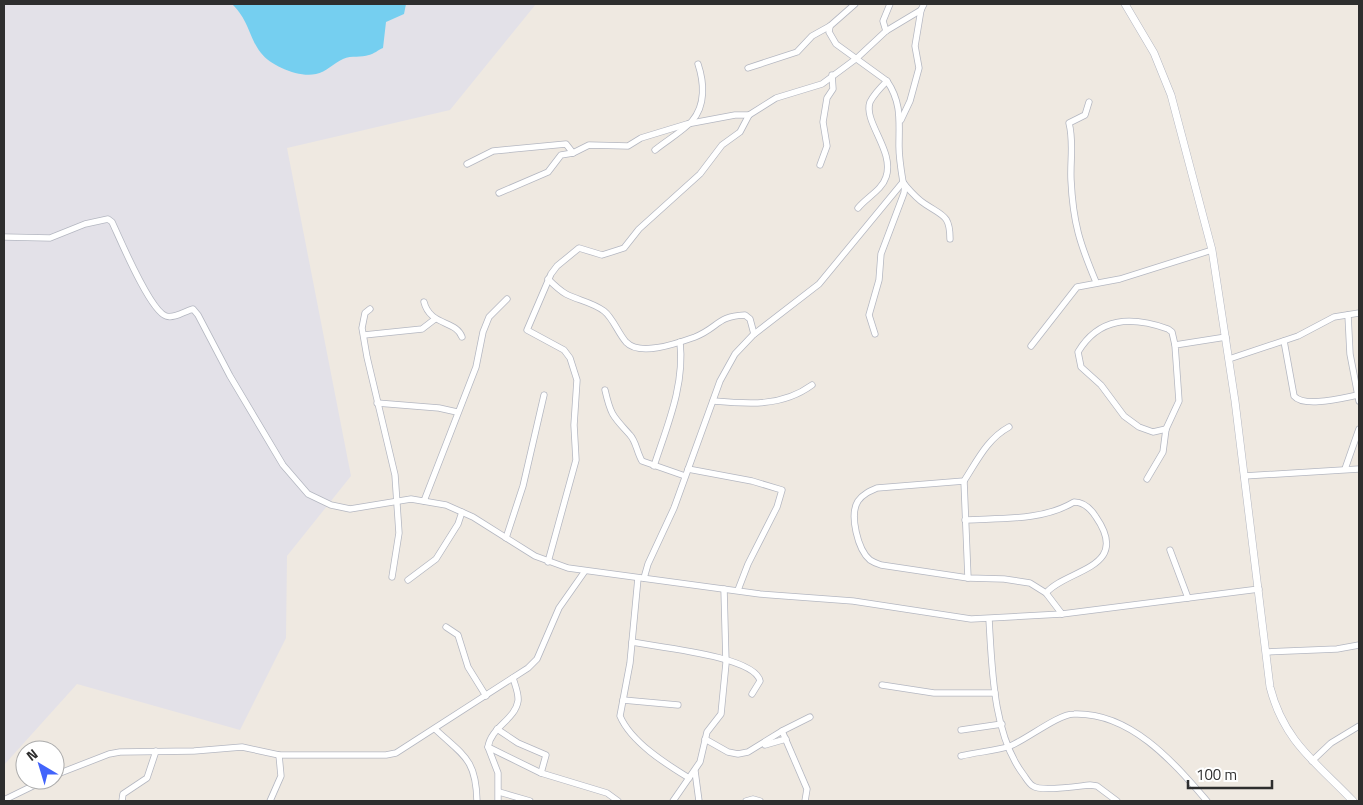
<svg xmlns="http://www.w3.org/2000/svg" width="1363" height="805" viewBox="0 0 1363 805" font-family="'Titillium Web',sans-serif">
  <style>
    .industrial { fill: #e3e1e8 }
    .water { fill: #75cff0 }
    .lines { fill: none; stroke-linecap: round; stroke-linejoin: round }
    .minor-casing { stroke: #b4b7c1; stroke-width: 7 }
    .tertiary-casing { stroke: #b4b7c1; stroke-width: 8 }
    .minor { stroke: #fff; stroke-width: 5.5 }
    .tertiary { stroke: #fff; stroke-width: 7 }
  </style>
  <rect width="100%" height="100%" fill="#efe9e1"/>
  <!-- industrial -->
  <polygon class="industrial" points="4,4 536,4 450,110 287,148 351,476 287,556 286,638 240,730 77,684 4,765"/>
  <!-- water -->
  <path class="water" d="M232,4H406L404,14L386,22L383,48C378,50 374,54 369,55C361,58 352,55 343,59C334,63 326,72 316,74C299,78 271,66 261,53C248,36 250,22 232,4Z"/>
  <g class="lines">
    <defs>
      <g id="minor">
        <polyline points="886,31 883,21 890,4"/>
        <polyline points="748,68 797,52 812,36 830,26"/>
        <path d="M1089,102L1085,115L1069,123C1074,142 1070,161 1071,180C1073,223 1080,244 1096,282"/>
        <polyline points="901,120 910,101 919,68 915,46 921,10 924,4"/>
        <path d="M655,150C666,141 683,131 692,121C706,105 704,82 698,64"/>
        <polyline points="467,164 493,151 566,144 573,153"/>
        <polyline points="820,165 827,146 823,122 827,98 833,89 832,75"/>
        <path d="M905,185C911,192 917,199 925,204C943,216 950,215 950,239"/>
        <polyline points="499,193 548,172 561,155 573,153 589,145 628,146 641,138 687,124 735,115 749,115"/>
        <path d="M858,208C867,197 882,190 886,177C895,151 863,122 870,102C873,96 882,86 887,81"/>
        <path d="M4,237L50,238L85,224L108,219L112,222C120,239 150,311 166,316C174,319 185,311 193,309L198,315L230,376L283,465L308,494L331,505L350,509L411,499L446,505L473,517L535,556L568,568L760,594L853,601L971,619L1062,614L1259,589"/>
        <path d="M548,279C553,284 559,290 566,294C577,300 592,302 604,311C613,318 618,333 626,342C640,357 678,343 695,337C718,328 717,316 745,315L750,319L754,334"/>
        <path d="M424,302C430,326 456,320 462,337"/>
        <polyline points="370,309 365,313 362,328 367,357 395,475 399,533 392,577"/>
        <polyline points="1348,315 1350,354 1359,401"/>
        <polyline points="875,334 869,315 879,280 881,254 904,193 905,185 903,182"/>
        <polyline points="364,335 422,329 435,319"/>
        <path d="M1284,341L1294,396C1304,408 1342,398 1358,395"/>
        <polyline points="1031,346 1077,287 1120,279 1212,250"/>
        <polyline points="1229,359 1298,336 1334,317 1359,313"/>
        <path d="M605,390C611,416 613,416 630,435C636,441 637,453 642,461L685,476"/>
        <path d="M713,401C748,404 782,407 812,385"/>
        <polyline points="377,403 439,408 457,412"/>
        <path d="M1009,427C987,439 977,461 964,481L877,488C870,491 863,494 858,501C849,515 858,550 870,560C873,562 878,564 881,565L968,578L1004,579L1030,583L1046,593L1062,614"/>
        <path d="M1166,429L1153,432L1139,427L1124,416L1101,385L1081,367L1078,352C1099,317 1131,316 1168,329L1172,332L1175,345"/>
        <path d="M654,466C667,426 685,385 680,342"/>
        <polyline points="688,469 752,481 782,490 777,507 748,564 738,590"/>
        <polyline points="1345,469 1359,429"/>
        <polyline points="1244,476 1359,469"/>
        <polyline points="1147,479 1163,452 1166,429 1179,401 1175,345 1226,337"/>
        <polyline points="964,481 968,578"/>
        <polyline points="424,501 476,367 483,332 489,317 507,299"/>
        <path d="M965,520C1002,518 1042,521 1074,502C1084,502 1091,509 1096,517C1132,569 1066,569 1046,593"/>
        <polyline points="506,538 523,486 544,395"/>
        <polyline points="1170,550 1188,598"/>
        <polyline points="548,562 576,460 574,425 577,380 570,358 564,350 527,330 551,274 557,266 579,248 602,255 624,248 639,229 700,174 722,145 740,132 749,115 776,98 822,84 857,58 886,31 921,10"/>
        <path d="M638,578L630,663L620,716C631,742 666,764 689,778"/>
        <path d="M644,578L648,564L674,508L720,381L735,354L753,335L819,284L903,182C901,170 899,158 899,146C899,122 902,103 887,81L836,44L829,32L830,26L855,4"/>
        <polyline points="408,580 436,559 458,524 462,512"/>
        <path d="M989,619C992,668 993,734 1023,774C1026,778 1029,784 1033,786C1041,792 1079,786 1090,785L1097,786L1117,801"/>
        <polyline points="446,627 458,635 468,667 486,696"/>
        <path d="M632,642C656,647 755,656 760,681L752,694"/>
        <polyline points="1267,652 1337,649 1359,645"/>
        <polyline points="882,685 934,693 995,693"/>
        <polyline points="623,700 678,705"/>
        <path d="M435,729C464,756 476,759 477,801"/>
        <polyline points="497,729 518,743 546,755 541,773"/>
        <polyline points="961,730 1002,724"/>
        <polyline points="782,731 807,789 805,801"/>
        <polyline points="705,739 728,752 738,754 748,752 782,731 810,717"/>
        <polyline points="765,745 786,739"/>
        <polyline points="488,747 541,773 607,793 618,801"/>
        <path d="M961,756C976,752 996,751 1010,746C1026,740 1058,714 1074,714C1131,712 1174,763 1207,801"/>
        <polyline points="1312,761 1331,743 1359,726"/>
        <polyline points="695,771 699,801"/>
        <polyline points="55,775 109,754 120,752 194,751 242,747 279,755 386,755 396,753 528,668 537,659 559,608 585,571"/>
        <polyline points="499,792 530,801"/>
        <polyline points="4,800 45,780"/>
        <polyline points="122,801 123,794 147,778 156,751"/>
        <polyline points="270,801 281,776 279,755"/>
        <path d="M498,801V773L488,747C491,727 515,720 518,701C519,694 515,685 513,678"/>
        <polyline points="673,801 700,762 707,732 721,714 726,663 724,589"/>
        <polyline points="746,801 753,799 760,801"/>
      </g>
      <path id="tertiary" d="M1125,4L1154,53L1171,95L1212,250L1235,401L1270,687C1284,742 1317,763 1353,801"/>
    </defs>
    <!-- minor casing -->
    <use href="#minor" class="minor-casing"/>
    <!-- tertiary casing -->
    <use href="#tertiary" class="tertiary-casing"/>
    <!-- minor -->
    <use href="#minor" class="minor"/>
    <!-- tertiary -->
    <use href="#tertiary" class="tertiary"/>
  </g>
  <!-- border -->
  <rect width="1363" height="805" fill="none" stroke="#2e2e2e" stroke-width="10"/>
  <!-- north arrow -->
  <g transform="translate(40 765) rotate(322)"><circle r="24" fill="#ffffff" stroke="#ababab"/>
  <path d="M0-4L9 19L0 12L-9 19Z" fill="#4264fb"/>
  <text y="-8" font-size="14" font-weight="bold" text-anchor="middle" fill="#2e2e2e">N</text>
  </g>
  <!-- scale -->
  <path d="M1188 780v8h84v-8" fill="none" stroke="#2e2e2e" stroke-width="2.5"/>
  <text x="1196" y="780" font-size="15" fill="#2e2e2e" stroke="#ffffff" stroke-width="4" paint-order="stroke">100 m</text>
</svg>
